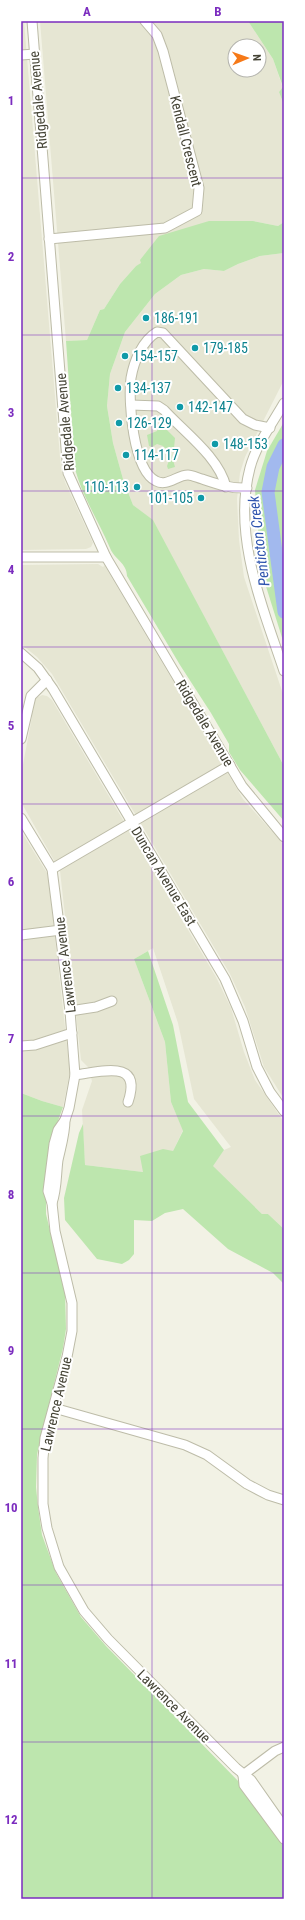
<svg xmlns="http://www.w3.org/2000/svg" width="305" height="1920" viewBox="0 0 305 1920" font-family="'Roboto Condensed',sans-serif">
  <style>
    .residential { fill: #e6e6d3; fill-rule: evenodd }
    .green { fill: #bde6ae }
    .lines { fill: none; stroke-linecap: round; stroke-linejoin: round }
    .river { stroke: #a2b9ee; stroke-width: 13 }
    .street-casing { stroke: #bdbca8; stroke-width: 11 }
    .street { stroke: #fff; stroke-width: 9 }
    .grid { fill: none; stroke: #7b2cbf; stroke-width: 1; stroke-opacity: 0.55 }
    .culture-dot { fill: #0f9aa8; stroke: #fff; stroke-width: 1.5 }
    .labels { text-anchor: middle; stroke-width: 4; stroke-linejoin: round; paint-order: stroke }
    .street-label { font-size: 14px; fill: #444335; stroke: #fff }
    .culture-label { font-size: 14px; fill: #0d838f; stroke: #fff; text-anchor: start }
    .water-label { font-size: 15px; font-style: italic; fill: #3055ae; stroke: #fff }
    .neatline { fill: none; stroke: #7b2cbf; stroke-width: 1.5 }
    .grid-label { font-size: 13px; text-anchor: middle; font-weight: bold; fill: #7b2cbf }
  </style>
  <rect width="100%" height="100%" fill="#f2f2e5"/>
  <!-- residential -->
  <g class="residential">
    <polygon points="21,21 24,21 61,469 65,482 93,543 91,547 86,549 21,550"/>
    <path d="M40,21H248L273,59L283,88L279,92L284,105V222L278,226L253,221L136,266L120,284L104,309L100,310L87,340L66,341ZM235,46H259V70H235Z"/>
    <polygon points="284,253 284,380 245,457 240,473 237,499 239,540 244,577 284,697 284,766 153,521 133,505 123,479 113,443 107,406 110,374 125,332 155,294 181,275 204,269 224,271 238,264 260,256"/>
    <polygon points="98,564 103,567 105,565 106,568 243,799 284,845 284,1099 264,1067 245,1007 230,974 52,674 37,657 21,644 21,565"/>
    <polygon points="42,695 47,696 52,700 216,977 231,1008 244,1052 255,1080 284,1122 284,1229 268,1214 262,1214 212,1166 224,1150 231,1147 194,1099 178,1023 153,948 134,959 165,1042 171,1102 183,1130 173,1151 143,1172 85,1165 82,1110 92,1081 88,1067 81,1060 60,871 21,802 21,775 32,717 32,707 35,699"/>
    <polygon points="21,831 47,873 49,883 70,1072 63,1107 42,1101 21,1093"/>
  </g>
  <!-- green -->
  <g class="green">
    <polygon points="248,21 284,21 284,105 279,92 283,87 273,59"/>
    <path d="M209,221H253L278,226L284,222V253L260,256L238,264L224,271L204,269L181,275L155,294L125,332L110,374L107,406L113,443L123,479L133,505L153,520L284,766V821L240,770L229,752V744L211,713L180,665L127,576C127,563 114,559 110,548C99,522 82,496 75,469L66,341L87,340L100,310L104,309L120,284L136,266L141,263L140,260L159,236Z"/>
    <polygon points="284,422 284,644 264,580 259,543 255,490 267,451"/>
    <polygon points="162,425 175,438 174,448 171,453 175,467 168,469 167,466 170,458 169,453 163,446 157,444 152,447 149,446 147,435 157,431 158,427"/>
    <polygon points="148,951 173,1025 188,1102 224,1150 213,1166 262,1214 268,1214 284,1229 284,1284 273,1273 228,1249 183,1209 165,1213 152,1221 134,1220 134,1254 129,1260 122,1264 97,1259 65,1220 64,1198 79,1133 83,1124 85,1165 143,1172 140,1156 163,1149 173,1151 183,1131 171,1102 165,1042 134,959"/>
    <polygon points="21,1093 42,1101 63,1107 55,1129 46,1191 46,1214 65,1292 66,1329 63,1348 40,1440 37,1455 36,1487 38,1507 42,1535 56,1573 81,1617 106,1646 242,1785 264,1815 284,1845 284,1899 21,1899"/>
  </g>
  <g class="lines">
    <!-- river -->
    <polyline class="river" points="284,445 273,467 268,492 284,612"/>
    <defs>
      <g id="street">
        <polyline points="32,21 68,473 106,557 242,786 284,837"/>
        <polyline points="21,55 35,54"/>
        <polyline points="49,239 165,228 197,211 199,188 163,51 157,35 145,21"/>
        <path d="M284,403C272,424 256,445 250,468C232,536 263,608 284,671"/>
        <path d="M131,405L158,406L164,410C184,432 219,457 226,487"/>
        <path d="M247,488C231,489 217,484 202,479C198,478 192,475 188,475C177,475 167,487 156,481C133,470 128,401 131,378C134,361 142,341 157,332L163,333L243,419L255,425L270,428"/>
        <polyline points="21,557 106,557"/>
        <polyline points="21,653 38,668 53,689 225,979 243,1021 257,1067 270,1092 284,1111"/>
        <polyline points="21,739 31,696 47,680"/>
        <polyline points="21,818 52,869 70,1011 75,1075 69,1108 65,1120 58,1130 54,1144 48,1191 52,1203 55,1231 72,1303 72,1331 67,1357 45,1438 43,1458 43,1504 47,1528 59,1567 84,1611 108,1639 236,1768 251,1780 284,1827"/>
        <polyline points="52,869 230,765"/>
        <polyline points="21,935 61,930"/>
        <polyline points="70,1011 96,1007 112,1001"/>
        <polyline points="21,1046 35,1045 72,1033"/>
        <path d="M75,1075C101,1072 143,1058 128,1102"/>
        <path d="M52,1203C57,1189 56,1175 58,1160C61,1146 65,1134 65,1120"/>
        <polyline points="54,1408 185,1445 207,1455 247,1484 268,1495 284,1500"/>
        <polyline points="243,1775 244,1785 284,1839"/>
        <polyline points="243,1775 275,1751 284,1747"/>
      </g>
    </defs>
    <!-- street casing -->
    <use href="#street" class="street-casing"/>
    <!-- street -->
    <use href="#street" class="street"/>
  </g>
  <!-- grid -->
  <path class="grid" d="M152,21V1899M21,178H284M21,335H284M21,491H284M21,647H284M21,804H284M21,960H284M21,1116H284M21,1273H284M21,1429H284M21,1585H284M21,1742H284"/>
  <!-- markers -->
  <g class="culture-dot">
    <circle cx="146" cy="318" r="4"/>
    <circle cx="195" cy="348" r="4"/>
    <circle cx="125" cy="356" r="4"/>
    <circle cx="118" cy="388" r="4"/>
    <circle cx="180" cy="407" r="4"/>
    <circle cx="119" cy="423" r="4"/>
    <circle cx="215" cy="444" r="4"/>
    <circle cx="126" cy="455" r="4"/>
    <circle cx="137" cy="487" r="4"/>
    <circle cx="201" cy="498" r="4"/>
  </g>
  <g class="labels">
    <!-- street labels -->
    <g class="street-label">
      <text transform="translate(38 100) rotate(-95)" y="5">Ridgedale Avenue</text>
      <text transform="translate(186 141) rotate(76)" y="5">Kendall Crescent</text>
      <text transform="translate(65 422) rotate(-95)" y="5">Ridgedale Avenue</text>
      <text transform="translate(205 723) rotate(59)" y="5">Ridgedale Avenue</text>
      <text transform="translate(164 876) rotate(59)" y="5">Duncan Avenue East</text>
      <text transform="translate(65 965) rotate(-97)" y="5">Lawrence Avenue</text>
      <text transform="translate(56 1404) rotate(-77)" y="5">Lawrence Avenue</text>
      <text transform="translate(174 1706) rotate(45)" y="5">Lawrence Avenue</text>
    </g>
    <!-- culture labels -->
    <g class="culture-label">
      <text x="154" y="323">186-191</text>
      <text x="203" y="353">179-185</text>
      <text x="133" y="361">154-157</text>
      <text x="126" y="393">134-137</text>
      <text x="188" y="412">142-147</text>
      <text x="127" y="428">126-129</text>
      <text x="223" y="449">148-153</text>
      <text x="134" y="460">114-117</text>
      <text x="129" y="492" text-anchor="end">110-113</text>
      <text x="193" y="503" text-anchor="end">101-105</text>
    </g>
    <!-- water labels -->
    <g class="water-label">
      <text transform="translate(259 541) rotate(-97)" y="5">Penticton Creek</text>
    </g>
  </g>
  <!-- border -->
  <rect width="305" height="1920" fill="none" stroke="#ffffff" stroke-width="44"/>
  <!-- north arrow -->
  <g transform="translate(247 58) rotate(88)"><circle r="19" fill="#ffffff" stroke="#b4b4ae"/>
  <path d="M0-3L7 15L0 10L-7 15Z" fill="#f67918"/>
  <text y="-6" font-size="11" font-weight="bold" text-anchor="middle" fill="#444335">N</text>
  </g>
  <rect x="22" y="22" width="261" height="1876" class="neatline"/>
  <g class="grid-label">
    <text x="87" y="16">A</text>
    <text x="218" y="16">B</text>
    <text x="11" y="105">1</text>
    <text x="11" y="261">2</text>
    <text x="11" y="417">3</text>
    <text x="11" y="574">4</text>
    <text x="11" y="730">5</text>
    <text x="11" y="886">6</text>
    <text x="11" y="1043">7</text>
    <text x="11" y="1199">8</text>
    <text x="11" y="1355">9</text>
    <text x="11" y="1512">10</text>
    <text x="11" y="1668">11</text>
    <text x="11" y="1824">12</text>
  </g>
</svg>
